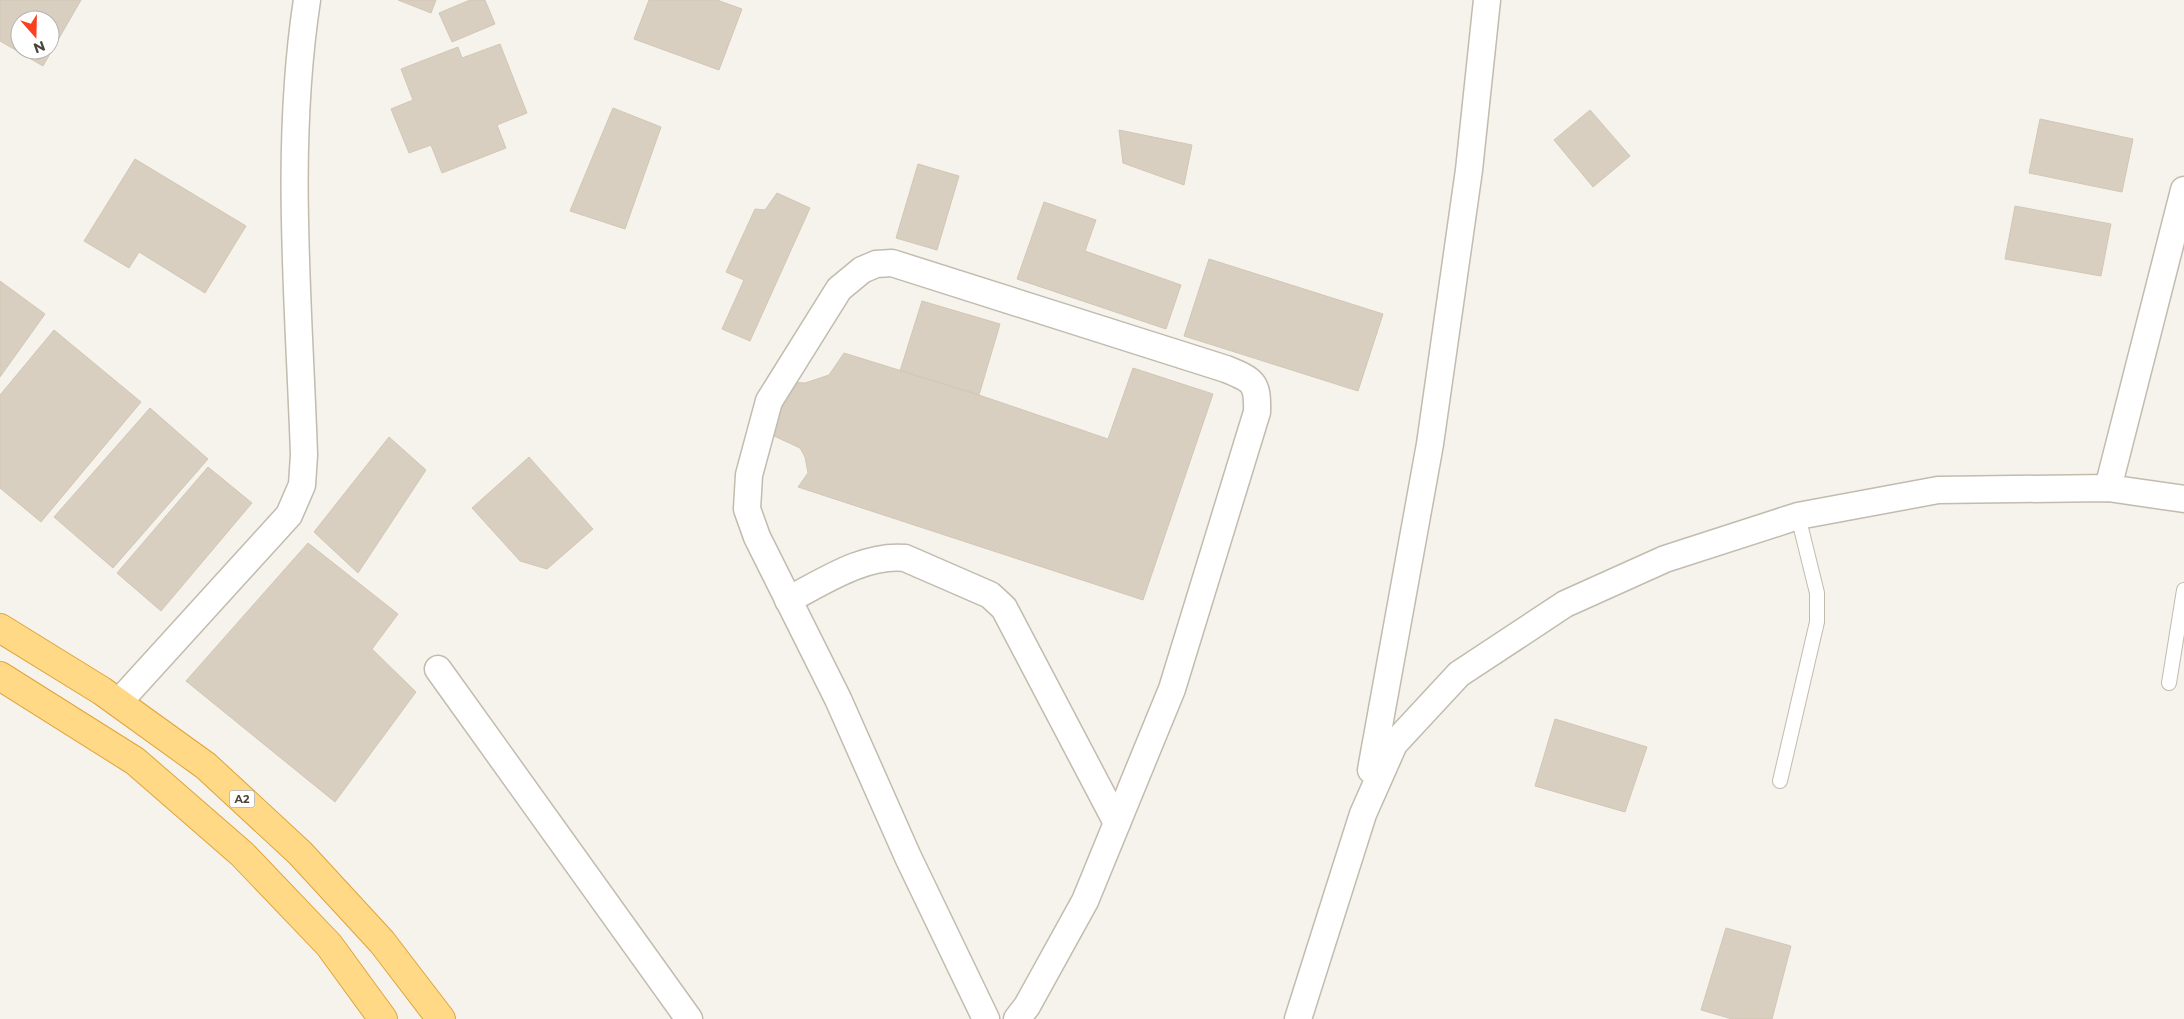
<svg xmlns="http://www.w3.org/2000/svg" width="2184" height="1019" viewBox="0 0 2184 1019" font-family="Montserrat,sans-serif">
  <style>
    .building { fill: #d8cfc1; stroke: #d3c7b4; fill-rule: evenodd }
    .lines { fill: none; stroke-linecap: round; stroke-linejoin: round }
    .service-casing { stroke: #c2bbae; stroke-width: 16 }
    .minor-casing { stroke: #c2bbae; stroke-width: 29 }
    .trunk-casing { stroke: #e0a43c; stroke-width: 30 }
    .service { stroke: #fff; stroke-width: 14 }
    .minor { stroke: #fff; stroke-width: 26 }
    .trunk { stroke: #ffd985; stroke-width: 28 }
    .labels { text-anchor: middle; stroke-width: 4.5; stroke-linejoin: round; paint-order: stroke }
    .shield { fill: #fff; stroke: #817c74; stroke-width: 1 }
    .shield-label { font-size: 11px; font-weight: bold; fill: #4b4439 }
  </style>
  <rect width="100%" height="100%" fill="#f6f3ec"/>
  <!-- building -->
  <g class="building">
    <path d="M0,0H81L43,66L0,41ZM20,20H50V50H20Z"/>
    <polygon points="398,0 436,0 431,13"/>
    <polygon points="470,0 485,0 495,24 452,42 439,13"/>
    <polygon points="649,0 717,0 742,9 719,70 634,39"/>
    <polygon points="500,44 527,113 497,125 506,148 442,173 431,145 409,153 391,109 413,100 401,69 458,47 462,58"/>
    <polygon points="613,108 661,127 625,229 570,211"/>
    <polygon points="1590,110 1630,156 1593,187 1554,140"/>
    <polygon points="2040,119 2133,139 2122,192 2029,173"/>
    <polygon points="1119,130 1192,145 1184,185 1123,163"/>
    <polygon points="135,159 246,226 205,293 139,252 129,268 84,241"/>
    <polygon points="918,164 959,176 937,250 896,238"/>
    <polygon points="777,193 810,208 750,341 722,329 744,280 726,272 755,209 765,210"/>
    <polygon points="1044,202 1096,220 1085,251 1181,285 1166,329 1017,279"/>
    <polygon points="2015,206 2111,224 2101,276 2005,259"/>
    <polygon points="1209,259 1383,314 1358,391 1184,336"/>
    <polygon points="0,281 45,314 0,377"/>
    <polygon points="922,301 1000,324 979,395 900,371"/>
    <polygon points="54,330 141,402 41,522 0,488 0,395"/>
    <polygon points="844,353 979,395 1108,439 1133,368 1213,394 1143,600 798,487 808,473 805,457 800,448 774,436 770,430 789,382 805,383 829,375"/>
    <polygon points="150,408 208,459 113,568 54,517"/>
    <polygon points="389,437 426,470 358,573 314,532"/>
    <polygon points="529,457 593,529 547,569 520,561 472,508"/>
    <polygon points="208,467 252,503 161,611 117,573"/>
    <polygon points="308,543 398,614 372,649 416,692 335,802 186,681"/>
    <polygon points="1555,719 1647,747 1625,812 1535,786"/>
    <polygon points="1726,928 1791,946 1772,1019 1732,1019 1701,1010"/>
  </g>
  <g class="lines">
    <defs>
      <g id="service">
        <polyline points="2169,683 2184,590"/>
        <polyline points="1780,781 1817,622 1817,593 1798,516"/>
      </g>
      <g id="minor">
        <polyline points="2108,488 2184,190"/>
        <path d="M788,600C823,582 864,554 905,558L990,595L1004,608L1117,823"/>
        <polyline points="438,669 689,1019"/>
        <path d="M118,703L289,515L302,485L304,455C299,304 284,150 307,0"/>
        <polyline points="1371,770 1430,444 1469,170 1487,0"/>
        <path d="M986,1019L908,857L838,699L757,537L747,509L749,475L769,401L839,289L862,270L876,264L892,263L1226,369C1253,380 1258,382 1257,412L1172,689L1085,901L1027,1006L1017,1019"/>
        <polyline points="1298,1019 1363,814 1394,744 1459,674 1565,604 1665,559 1798,516 1938,490 2108,488 2184,499"/>
      </g>
      <g id="trunk">
        <polyline points="0,628 102,691 206,766 300,853 382,942 441,1019"/>
        <polyline points="0,676 135,761 242,854 329,945 383,1019"/>
      </g>
    </defs>
    <!-- service casing -->
    <use href="#service" class="service-casing"/>
    <!-- minor casing -->
    <use href="#minor" class="minor-casing"/>
    <!-- trunk casing -->
    <use href="#trunk" class="trunk-casing"/>
    <!-- service -->
    <use href="#service" class="service"/>
    <!-- minor -->
    <use href="#minor" class="minor"/>
    <!-- trunk -->
    <use href="#trunk" class="trunk"/>
  </g>
  <g class="labels">
    <!-- shield labels -->
    <rect class="shield" x="229.5" y="790.5" width="25" height="17" rx="4"/>
    <g class="shield-label">
      <text x="242" y="803">A2</text>
    </g>
  </g>
  <!-- north arrow -->
  <g transform="translate(35 35) rotate(160)"><circle r="24" fill="#ffffff" stroke="#b7b4b0"/>
  <path d="M0-4L9 19L0 12L-9 19Z" fill="#fc3f1d"/>
  <text y="-8" font-size="14" font-weight="bold" text-anchor="middle" fill="#4b4439">N</text>
  </g>
</svg>
